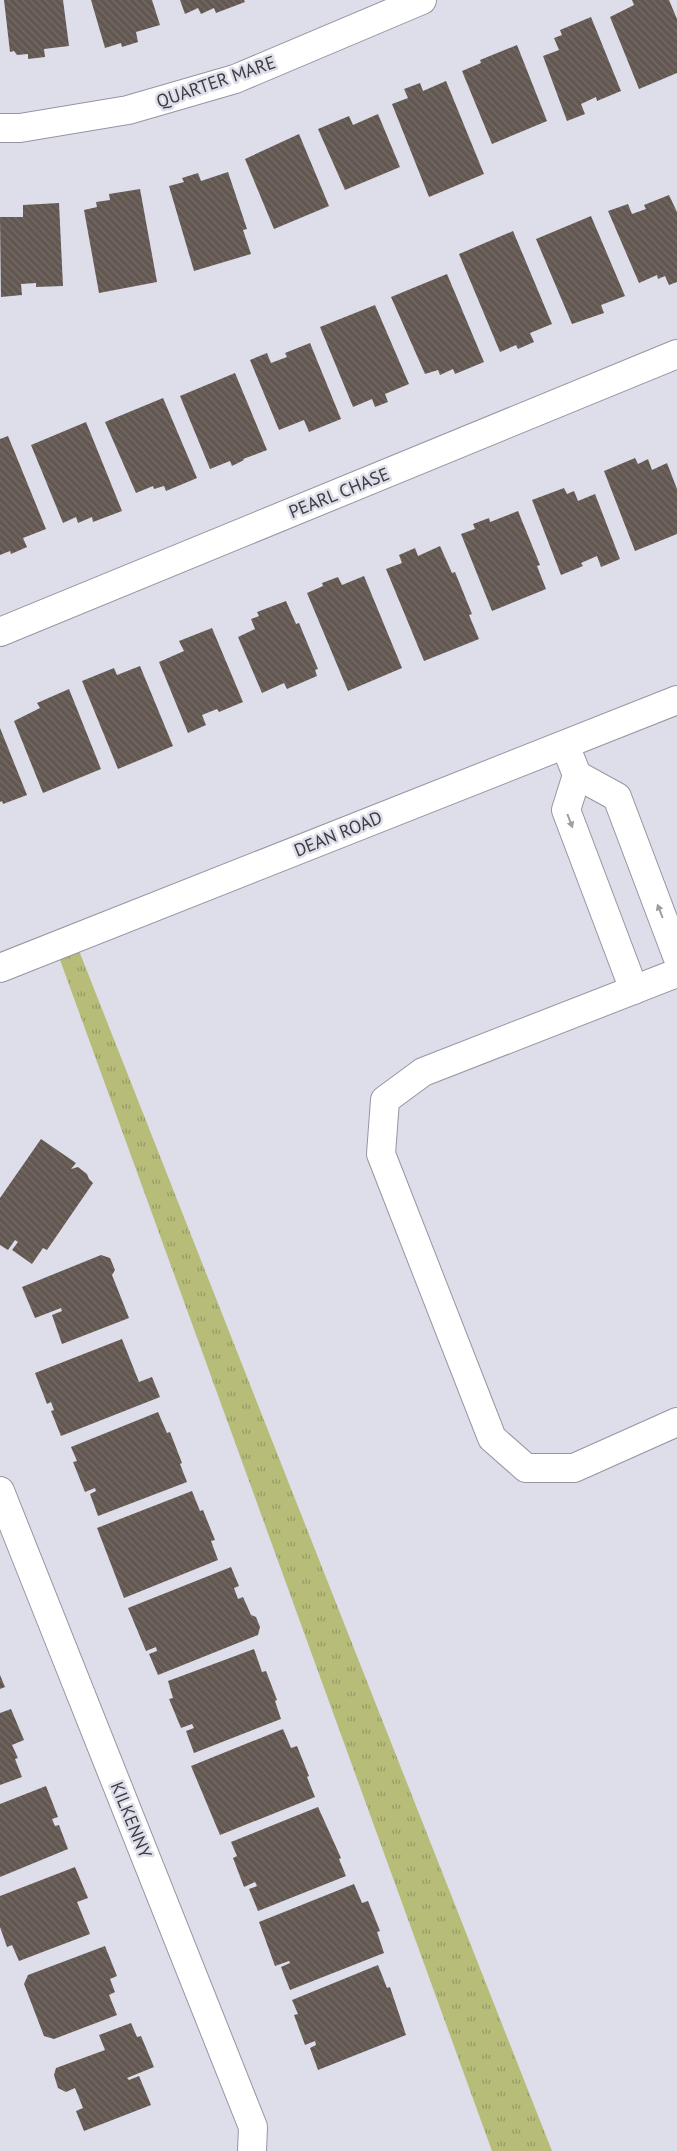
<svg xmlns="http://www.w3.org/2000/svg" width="677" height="2151" viewBox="0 0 677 2151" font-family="'PT Sans',sans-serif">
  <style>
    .park { fill: url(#park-tufts) }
    .building { fill: url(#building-back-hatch) }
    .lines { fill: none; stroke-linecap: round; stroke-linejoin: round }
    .minor-casing { stroke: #9695a1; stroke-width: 30 }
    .minor { stroke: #fff; stroke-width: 28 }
    .oneway { fill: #9e9ea0 }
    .labels { text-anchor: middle; stroke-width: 5; stroke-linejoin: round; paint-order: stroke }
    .street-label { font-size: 18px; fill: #3c3c41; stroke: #dedeea }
  </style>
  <defs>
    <pattern id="park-tufts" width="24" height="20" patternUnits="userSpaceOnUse" patternTransform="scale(1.25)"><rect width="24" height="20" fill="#b7bc79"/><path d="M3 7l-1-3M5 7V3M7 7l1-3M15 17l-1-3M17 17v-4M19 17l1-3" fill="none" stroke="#969a65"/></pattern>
    <pattern id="building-back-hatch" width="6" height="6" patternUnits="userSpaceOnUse" patternTransform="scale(1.25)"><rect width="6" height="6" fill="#625751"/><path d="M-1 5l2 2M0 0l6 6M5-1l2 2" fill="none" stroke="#766d68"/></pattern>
  </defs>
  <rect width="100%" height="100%" fill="#dedeea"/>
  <!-- park -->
  <polygon class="park" points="74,938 552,2151 492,2151 55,946"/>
  <!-- building -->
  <g class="building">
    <polygon points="4,0 63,0 69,46 44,49 45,57 28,59 28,54 17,55 14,51 10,52"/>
    <polygon points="91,0 152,0 160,25 136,32 138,42 122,47 121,43 105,48"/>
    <polygon points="180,0 244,0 245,2 216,13 214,8 201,14 198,8 185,14"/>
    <polygon points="632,0 669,0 677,19 677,73 639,89 610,17 634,5"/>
    <polygon points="591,17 621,91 597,101 596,97 581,104 585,114 567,121 543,56 559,50 554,38 562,35 560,30"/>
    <polygon points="517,45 547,121 492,144 462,71 481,63 480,60"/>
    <polygon points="446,81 484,174 429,197 392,104 408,98 404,89 420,83 423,91"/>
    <polygon points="378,114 400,167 345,190 318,129 349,116 353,125"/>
    <polygon points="299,134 329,206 274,229 245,159"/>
    <polygon points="228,172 247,229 243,230 251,254 194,271 169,186 184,182 182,178 198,173 201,181"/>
    <polygon points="140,189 157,282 99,293 84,210 97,207 96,202 110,200 109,194"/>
    <polygon points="669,195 677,212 677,282 669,285 665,276 658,279 657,275 639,283 608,211 628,204 632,214 646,209 644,205"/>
    <polygon points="59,203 63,286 36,287 36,283 21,284 22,295 1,297 0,217 23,217 23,205"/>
    <polygon points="591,216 625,296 601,305 604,313 572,324 536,239"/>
    <polygon points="513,231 552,324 530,333 534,342 518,349 516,345 500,352 459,254"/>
    <polygon points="447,274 484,362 455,374 453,369 440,375 438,370 425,374 391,297"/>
    <polygon points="375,305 409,384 385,394 388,402 375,407 372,399 353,407 320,327"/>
    <polygon points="310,343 341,419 309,432 304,420 279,430 250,360 267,353 271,363 287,357 285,353"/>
    <polygon points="235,373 267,450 243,459 244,460 232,466 230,461 210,469 180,396"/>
    <polygon points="163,398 197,478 166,491 164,486 154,489 153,486 136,493 105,422"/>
    <polygon points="86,422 122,511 93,522 92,517 78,523 76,517 63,523 31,445"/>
    <polygon points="8,436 46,529 23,538 27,547 11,554 10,551 0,555 0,439"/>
    <polygon points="635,458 638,464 648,459 652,470 667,463 677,489 677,534 635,551 604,471"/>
    <polygon points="564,488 567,494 574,491 578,501 595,494 620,559 601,567 597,556 581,563 583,566 561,575 532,500"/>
    <polygon points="518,511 540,565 537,566 546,589 492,611 461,534 475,529 473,524 489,518 490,522"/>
    <polygon points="440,546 452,573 455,572 472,614 469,615 479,639 424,661 386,569 402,563 399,555 415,548 418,556"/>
    <polygon points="364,576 402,668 348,691 307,593 323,586 322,583 338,577 342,585"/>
    <polygon points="286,601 296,624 299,623 318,669 315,670 317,676 287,689 284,683 262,693 238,637 255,629 251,619 259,616 257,612"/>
    <polygon points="212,628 243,702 219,712 217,709 202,715 206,725 188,733 159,662 184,651 179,641"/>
    <polygon points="140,666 173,746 118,769 82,681 114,668 117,675"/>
    <polygon points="69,689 101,769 43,793 14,721 40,708 37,703"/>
    <polygon points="0,728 27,795 3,804 2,801 0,802"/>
    <polygon points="41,1139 76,1163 71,1169 78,1167 87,1174 89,1179 93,1183 47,1250 43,1248 32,1264 12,1250 18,1242 15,1240 8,1250 0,1245 0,1198"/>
    <polygon points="101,1255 110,1258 115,1270 112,1275 129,1318 62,1344 52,1315 62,1311 61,1308 35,1318 22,1287"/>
    <polygon points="122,1339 139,1382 152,1377 160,1397 61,1436 51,1411 54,1410 51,1402 47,1404 35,1373"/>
    <polygon points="158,1412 167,1433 170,1432 182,1463 180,1464 187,1482 98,1516 90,1494 96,1491 95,1488 85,1492 73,1462 77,1461 71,1447"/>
    <polygon points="192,1491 200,1511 203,1510 215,1540 211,1541 218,1560 124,1598 97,1528"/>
    <polygon points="231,1567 239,1586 234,1588 238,1599 243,1597 251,1615 256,1617 260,1627 258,1635 158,1675 149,1654 157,1651 156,1647 146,1651 128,1608"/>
    <polygon points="254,1649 262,1672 266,1671 277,1700 275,1701 281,1719 194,1753 186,1731 194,1728 192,1724 181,1728 169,1699 173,1698 168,1681"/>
    <polygon points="0,1675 5,1687 0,1689"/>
    <polygon points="11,1709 24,1740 12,1745 18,1758 15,1759 22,1777 0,1785 0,1713"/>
    <polygon points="283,1729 291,1748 297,1746 309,1776 307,1777 315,1797 220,1835 191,1766"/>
    <polygon points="46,1786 58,1817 52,1819 55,1826 59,1825 68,1849 0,1877 0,1804"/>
    <polygon points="318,1807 341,1858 339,1859 346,1876 258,1911 249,1889 257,1886 255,1882 244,1887 233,1858 237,1856 231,1842"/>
    <polygon points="75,1867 88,1898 77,1902 90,1934 19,1961 12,1945 7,1947 0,1927 0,1896"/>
    <polygon points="354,1884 362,1903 368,1901 380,1931 377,1932 384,1953 290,1990 281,1967 290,1963 289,1961 275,1966 259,1922"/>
    <polygon points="105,1946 117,1976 110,1979 115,1992 109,1995 117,2015 54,2039 44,2036 24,1984 28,1975"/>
    <polygon points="378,1965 387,1988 390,1987 406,2035 318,2070 310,2048 316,2045 315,2041 305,2045 294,2015 298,2014 292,2000"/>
    <polygon points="131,2023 137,2037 141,2036 154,2067 127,2078 129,2080 139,2076 151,2105 84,2131 76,2111 83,2108 75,2088 66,2092 58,2088 54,2075 56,2068 105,2050 99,2035"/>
  </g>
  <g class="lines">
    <defs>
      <g id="minor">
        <polyline points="0,128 20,128 128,110 235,79 422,0"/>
        <polyline points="0,632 677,354"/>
        <polyline points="565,745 577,775 617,797 677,956"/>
        <polyline points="577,775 566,810 634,990"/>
        <polyline points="0,968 677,700"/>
        <polyline points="677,973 423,1072 385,1100 381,1154 492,1438 526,1468 574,1468 677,1422"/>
        <polyline points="0,1491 253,2127 252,2151"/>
      </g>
    </defs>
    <!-- minor casing -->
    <use href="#minor" class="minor-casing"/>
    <!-- minor -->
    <use href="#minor" class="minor"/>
  </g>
  <!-- one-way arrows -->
  <defs><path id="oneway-solid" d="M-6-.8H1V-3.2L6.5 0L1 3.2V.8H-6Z" transform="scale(1.25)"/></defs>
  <g class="oneway">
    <use href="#oneway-solid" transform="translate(570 821) rotate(69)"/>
    <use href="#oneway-solid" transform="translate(660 911) rotate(-111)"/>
  </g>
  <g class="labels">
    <!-- street labels -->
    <g class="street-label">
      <text transform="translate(216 82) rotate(-19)" y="6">QUARTER MARE</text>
      <text transform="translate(339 493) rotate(-22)" y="6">PEARL CHASE</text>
      <text transform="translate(338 834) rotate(-22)" y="6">DEAN ROAD</text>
      <text transform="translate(131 1820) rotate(68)" y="6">KILKENNY</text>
    </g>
  </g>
</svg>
